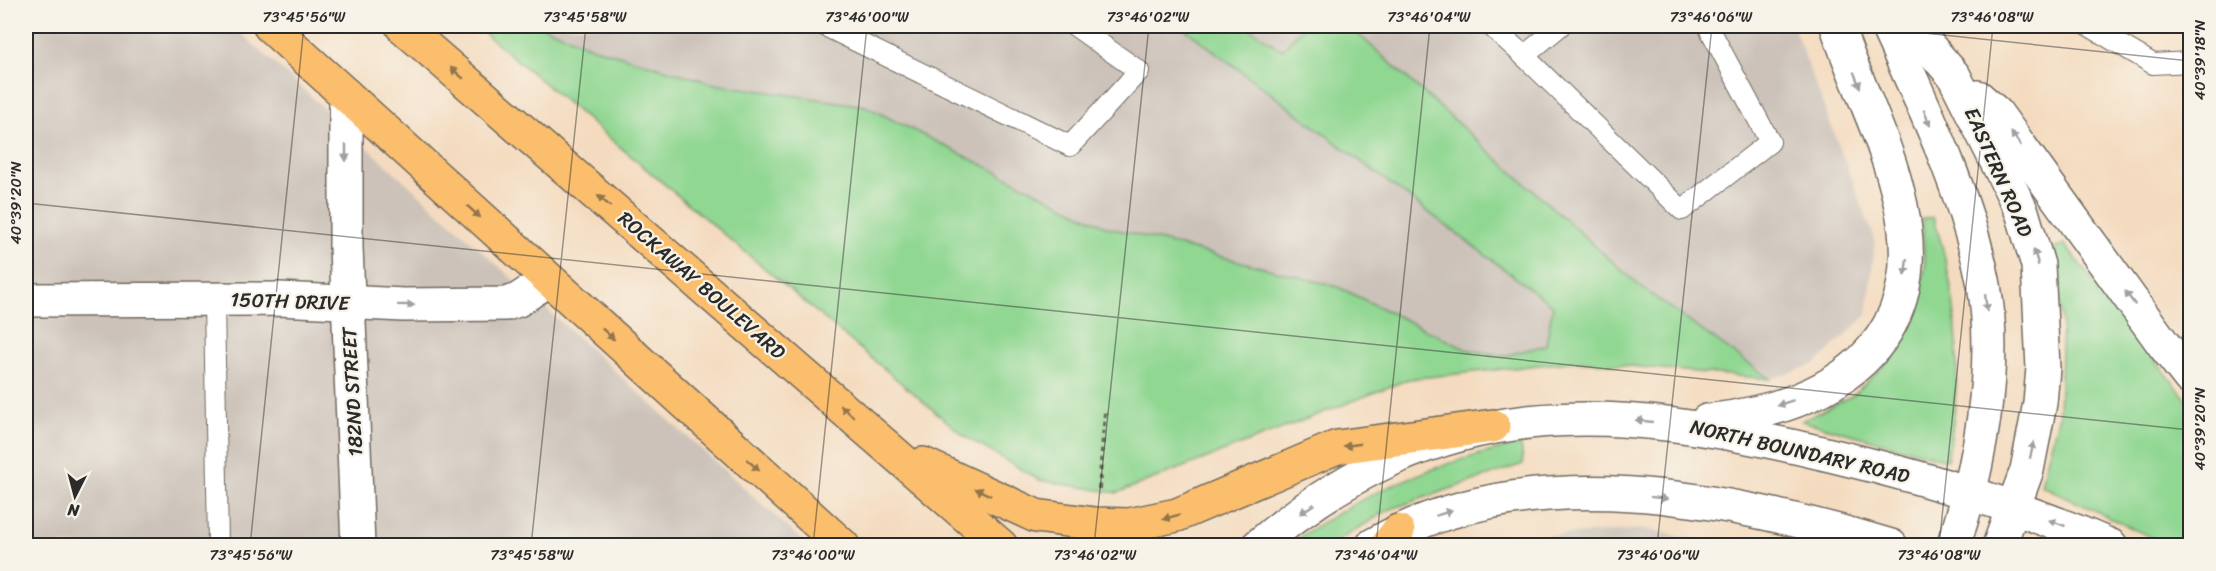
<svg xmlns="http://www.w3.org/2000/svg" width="2216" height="571" viewBox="0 0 2216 571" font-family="Sriracha,sans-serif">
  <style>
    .industrial { fill: #ccc2b9 }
    .green { fill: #90d792; stroke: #5e815e; stroke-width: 1.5 }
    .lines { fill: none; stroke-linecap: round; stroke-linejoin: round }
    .lane-casing { stroke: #71695f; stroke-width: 22 }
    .street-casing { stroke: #71695f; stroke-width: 36 }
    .highway-casing { stroke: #71695f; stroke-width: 36 }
    .path { stroke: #71695f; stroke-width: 4; stroke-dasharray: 4.5 4.5; stroke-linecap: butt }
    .lane { stroke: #fff; stroke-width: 20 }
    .street { stroke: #fff; stroke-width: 33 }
    .highway { stroke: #fabe6d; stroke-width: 33 }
    .oneway { fill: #92744c }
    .oneway2 { fill: #a0a0a0 }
    .ticks { fill: none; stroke: #2b2b2b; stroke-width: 1.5; stroke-opacity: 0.45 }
    .labels { text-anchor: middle; stroke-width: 4.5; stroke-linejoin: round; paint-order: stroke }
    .street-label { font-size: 20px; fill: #2b2b2b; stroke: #f7f3e8 }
    .neatline { fill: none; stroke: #2b2b2b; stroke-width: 2 }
    .ticks-label { font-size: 15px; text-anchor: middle; fill: #2b2b2b }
  </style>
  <rect width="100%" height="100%" fill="#f7f3e8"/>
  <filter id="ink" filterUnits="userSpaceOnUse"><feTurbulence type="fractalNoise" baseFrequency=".0167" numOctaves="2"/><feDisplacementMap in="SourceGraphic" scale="12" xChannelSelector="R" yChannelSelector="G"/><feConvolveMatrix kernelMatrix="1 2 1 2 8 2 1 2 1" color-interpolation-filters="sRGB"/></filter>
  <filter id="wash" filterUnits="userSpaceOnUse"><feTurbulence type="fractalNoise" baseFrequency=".008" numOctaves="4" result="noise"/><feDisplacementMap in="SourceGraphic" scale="24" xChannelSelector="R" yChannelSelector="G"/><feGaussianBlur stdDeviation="1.35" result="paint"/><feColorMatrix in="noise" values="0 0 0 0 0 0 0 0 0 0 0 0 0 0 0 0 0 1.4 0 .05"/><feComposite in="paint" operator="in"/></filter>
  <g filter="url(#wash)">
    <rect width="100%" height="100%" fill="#f4dbbf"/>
    <!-- industrial -->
    <g class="industrial">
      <polygon points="26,26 233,26 807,545 26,545"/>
      <polygon points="476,26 1793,26 1875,240 1867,315 1815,364 1770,379 1577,361 1409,379 1270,406 1117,493 1039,480 964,436"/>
      <polygon points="1646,529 1719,545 1452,545 1469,541"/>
    </g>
    <!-- green -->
    <g class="green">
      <polygon points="476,26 542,26 591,47 715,84 865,106 1107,227 1338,287 1465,349 1504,356 1546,345 1553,306 1181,26 1246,26 1282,50 1304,26 1349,26 1642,288 1770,379 1577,361 1409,379 1117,493 1039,480 964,436"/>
      <path d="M1933,217C1961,298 1963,376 1947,460L1802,421L1853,395L1893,357L1915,312L1925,268L1922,219Z"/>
      <polygon points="2064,244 2190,404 2190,545 2167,545 2041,485 2059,415 2062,321 2054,249"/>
      <path d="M1521,444L1523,464L1388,510L1331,545H1290C1302,534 1317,526 1332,517C1391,480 1453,460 1521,444Z"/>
    </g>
  </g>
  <g filter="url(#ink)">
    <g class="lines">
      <defs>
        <g id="lane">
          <polyline points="825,26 1070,146 1139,71 1075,26"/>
          <polyline points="1491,26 1524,56 1560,26"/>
          <polyline points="2089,26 2153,64 2190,62"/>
          <polyline points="1524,56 1682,210 1770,142 1708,26"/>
          <polyline points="214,299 218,546"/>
        </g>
        <g id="street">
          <path d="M1887,26C1925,109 1967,195 1984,285C1998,366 1980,469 1953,546"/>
          <polyline points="1911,26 1954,76 2022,212 2038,265 2043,368 2040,403 2027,470 1999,546"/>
          <polyline points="346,95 346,247 358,546"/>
          <polyline points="1978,97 1996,113 2164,345 2190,378"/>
          <polyline points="26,300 279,299 404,305 506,304 518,300 548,280"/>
          <path d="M1707,421C1831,407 1931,346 1901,206C1888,143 1857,86 1837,26"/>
          <path d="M1373,545C1528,455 1729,498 1891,546"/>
          <path d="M1258,546C1441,389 1611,402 1830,455C1927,478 2020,506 2111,546"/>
        </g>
        <g id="highway">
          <polyline points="270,26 843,546"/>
          <polyline points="402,26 1001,546"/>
          <polyline points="923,464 1036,516 1095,524 1129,525 1177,515 1337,447 1493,426"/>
          <polyline points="1387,546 1398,531"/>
        </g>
      </defs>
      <!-- lane casing -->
      <use href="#lane" class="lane-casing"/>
      <!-- street casing -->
      <use href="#street" class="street-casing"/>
      <!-- highway casing -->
      <use href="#highway" class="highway-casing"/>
      <!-- path -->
      <polyline class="path" points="1099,489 1105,412"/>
      <!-- lane -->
      <use href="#lane" class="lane"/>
      <!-- street -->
      <use href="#street" class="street"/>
      <!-- highway -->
      <use href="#highway" class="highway"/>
    </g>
    <!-- one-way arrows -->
    <defs><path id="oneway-solid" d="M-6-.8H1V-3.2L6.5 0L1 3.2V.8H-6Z" transform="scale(1.5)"/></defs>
    <g class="oneway">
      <use href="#oneway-solid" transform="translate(457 73) rotate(-139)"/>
      <use href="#oneway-solid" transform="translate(604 201) rotate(-139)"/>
      <use href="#oneway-solid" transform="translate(474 212) rotate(42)"/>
      <use href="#oneway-solid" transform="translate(608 334) rotate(42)"/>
      <use href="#oneway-solid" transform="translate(847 411) rotate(-139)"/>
      <use href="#oneway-solid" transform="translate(1352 445) rotate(172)"/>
      <use href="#oneway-solid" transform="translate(753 465) rotate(42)"/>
      <use href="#oneway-solid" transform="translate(983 492) rotate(-155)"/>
      <use href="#oneway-solid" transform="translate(1171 517) rotate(164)"/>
    </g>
    <g class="oneway2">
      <use href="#oneway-solid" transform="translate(1857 80) rotate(68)"/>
      <use href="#oneway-solid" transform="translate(1927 118) rotate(68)"/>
      <use href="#oneway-solid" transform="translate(2016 139) rotate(-126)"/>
      <use href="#oneway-solid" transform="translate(346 153) rotate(90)"/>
      <use href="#oneway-solid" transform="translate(2036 257) rotate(-106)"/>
      <use href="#oneway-solid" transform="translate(1906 267) rotate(96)"/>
      <use href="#oneway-solid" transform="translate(2130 298) rotate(-126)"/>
      <use href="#oneway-solid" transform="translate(1986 303) rotate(84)"/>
      <use href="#oneway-solid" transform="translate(406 305) rotate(1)"/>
      <use href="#oneway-solid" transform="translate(1785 403) rotate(162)"/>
      <use href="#oneway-solid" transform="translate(1644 421) rotate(-174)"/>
      <use href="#oneway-solid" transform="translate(2032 450) rotate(-76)"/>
      <use href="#oneway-solid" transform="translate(1659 498) rotate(7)"/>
      <use href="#oneway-solid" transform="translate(1307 509) rotate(146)"/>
      <use href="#oneway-solid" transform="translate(1444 513) rotate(-19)"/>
      <use href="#oneway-solid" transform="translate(2057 523) rotate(-160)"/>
    </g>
  </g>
  <!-- ticks -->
  <path class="ticks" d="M1857,26L2190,61M26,203L2190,430M250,546L304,26M531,546L586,26M813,546L867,26M1094,546L1149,26M1376,546L1430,26M1657,546L1712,26M1939,546L1993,26"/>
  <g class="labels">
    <!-- street labels -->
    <g class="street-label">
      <text transform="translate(1999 172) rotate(66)" y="7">EASTERN ROAD</text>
      <text transform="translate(702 285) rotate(41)" y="7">ROCKAWAY BOULEVARD</text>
      <text transform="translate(290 301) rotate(2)" y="7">150TH DRIVE</text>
      <text transform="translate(352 392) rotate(-93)" y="7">182ND STREET</text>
      <text transform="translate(1800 451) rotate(13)" y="7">NORTH BOUNDARY ROAD</text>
    </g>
  </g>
  <!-- margin -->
  <rect width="2216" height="571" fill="none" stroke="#f7f3e8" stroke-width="66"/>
  <!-- north arrow -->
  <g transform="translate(75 496) rotate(186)" stroke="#f7f3e8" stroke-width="4.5" paint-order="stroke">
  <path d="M0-4.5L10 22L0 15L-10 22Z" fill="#2b2b2b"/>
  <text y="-9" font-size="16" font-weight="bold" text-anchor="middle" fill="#2b2b2b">N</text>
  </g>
  <rect x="33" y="33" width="2150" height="505" class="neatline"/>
  <g class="ticks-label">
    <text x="304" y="22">73°45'56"W</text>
    <text x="585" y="22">73°45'58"W</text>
    <text x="867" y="22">73°46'00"W</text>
    <text x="1148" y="22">73°46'02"W</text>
    <text x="1429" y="22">73°46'04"W</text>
    <text x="1711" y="22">73°46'06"W</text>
    <text x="1992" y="22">73°46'08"W</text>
    <text transform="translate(2200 60) rotate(-90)" y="5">40°39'18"N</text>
    <text transform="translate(16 203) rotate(-90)" y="5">40°39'20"N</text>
    <text transform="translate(2200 429) rotate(-90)" y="5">40°39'20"N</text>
    <text x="251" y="560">73°45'56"W</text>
    <text x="532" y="560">73°45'58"W</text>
    <text x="813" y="560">73°46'00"W</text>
    <text x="1095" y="560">73°46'02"W</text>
    <text x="1376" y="560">73°46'04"W</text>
    <text x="1658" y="560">73°46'06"W</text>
    <text x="1939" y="560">73°46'08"W</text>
  </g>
</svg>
